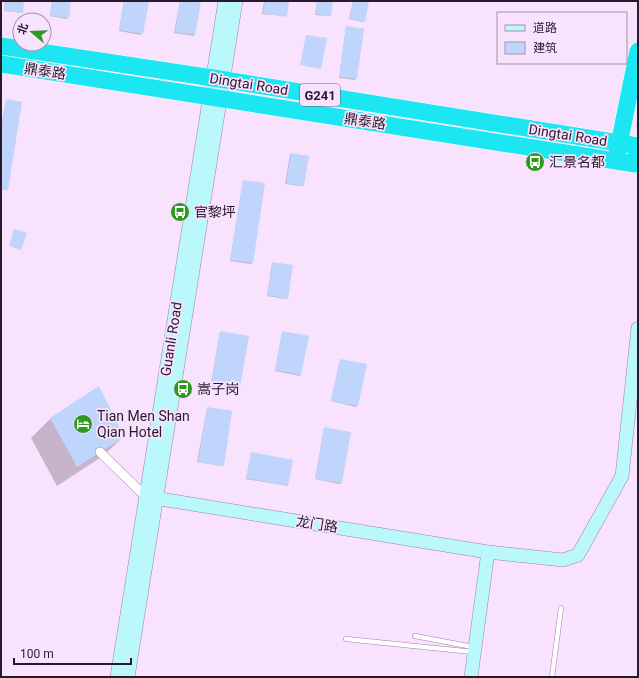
<svg xmlns="http://www.w3.org/2000/svg" width="639" height="678" viewBox="0 0 639 678" font-family="Roboto,'Noto Sans SC',sans-serif">
  <style>
    .shadow { fill: #0003 }
    .building { fill: #bfd5fc }
    .lines { fill: none; stroke-linecap: round; stroke-linejoin: round }
    .lane-casing { stroke: #a37fa9; stroke-width: 5.5 }
    .street-casing { stroke: #a37fa9; stroke-width: 10 }
    .secondary-casing { stroke: #a37fa9; stroke-width: 14 }
    .highway-casing { stroke: #fff; stroke-width: 18 }
    .lane { stroke: #fff; stroke-width: 4.5 }
    .street { stroke: #fff; stroke-width: 9 }
    .secondary { stroke: #bbf8fb; stroke-width: 13 }
    .highway { stroke: #1ce6f2; stroke-width: 17 }
    .labels { text-anchor: middle; stroke-width: 3.5; stroke-linejoin: round; paint-order: stroke }
    .shield { fill: #f9e2fd; stroke: #67566a; stroke-width: 1 }
    .shield-label { font-size: 13px; font-weight: bold; fill: #291a2b }
    .street-label { font-size: 14px; fill: #291a2b; stroke: #f9e2fd }
    .poi-label { font-size: 14px; fill: #291a2b; stroke: #f9e2fd; text-anchor: start }
  </style>
  <rect width="100%" height="100%" fill="#f9e2fd"/>
  <!-- shadow -->
  <g class="shadow">
    <polygon points="5,1 23,1 22,13 4,11"/>
    <polygon points="52,1 70,1 67,19 50,16"/>
    <polygon points="124,1 148,1 141,35 119,31"/>
    <polygon points="180,1 200,1 194,36 174,33"/>
    <polygon points="264,1 288,1 286,16 262,14"/>
    <polygon points="317,1 332,1 330,16 315,15"/>
    <polygon points="353,1 368,1 363,22 349,19"/>
    <polygon points="346,27 363,29 355,80 339,78"/>
    <polygon points="6,100 7,189 6,190 1,189 1,127"/>
    <polygon points="290,154 291,154 303,185 302,186 285,184"/>
    <polygon points="243,181 252,263 251,264 230,261"/>
    <polygon points="272,263 273,263 287,298 286,299 267,296"/>
    <polygon points="220,332 238,393 237,393 210,389"/>
    <polygon points="282,333 300,375 300,376 275,371"/>
    <polygon points="340,360 365,365 356,407 331,401"/>
    <polygon points="207,408 223,465 222,466 197,462"/>
    <polygon points="51,418 123,437 103,456 57,486 31,438"/>
    <polygon points="324,429 341,483 340,484 315,479"/>
    <polygon points="251,454 288,486 246,479"/>
  </g>
  <!-- building -->
  <g class="building">
    <polygon points="6,1 24,1 23,13 4,11"/>
    <polygon points="52,1 71,1 69,18 50,16"/>
    <polygon points="124,1 149,1 143,34 119,30"/>
    <polygon points="180,1 201,1 195,35 175,32"/>
    <polygon points="265,1 289,1 287,17 263,13"/>
    <polygon points="317,1 333,1 331,16 315,14"/>
    <polygon points="353,1 369,1 365,22 350,19"/>
    <polygon points="346,26 364,29 357,79 339,77"/>
    <polygon points="306,35 327,38 321,69 300,65"/>
    <polygon points="6,99 22,102 8,190 1,189 1,128"/>
    <polygon points="291,153 309,156 304,186 286,183"/>
    <polygon points="243,180 265,183 253,263 230,260"/>
    <polygon points="14,229 27,233 21,250 9,246"/>
    <polygon points="273,262 293,265 288,299 267,295"/>
    <polygon points="220,331 249,336 239,393 210,388"/>
    <polygon points="282,331 309,336 301,375 275,370"/>
    <polygon points="340,359 367,364 358,406 331,401"/>
    <polygon points="99,386 124,437 77,467 50,418"/>
    <polygon points="207,407 232,411 224,466 198,462"/>
    <polygon points="324,427 351,432 342,483 315,479"/>
    <polygon points="251,452 293,460 288,486 246,478"/>
  </g>
  <g class="lines">
    <defs>
      <g id="lane">
        <polyline points="415,636 473,647"/>
        <polyline points="346,639 473,652"/>
        <polyline points="552,677 561,608"/>
      </g>
      <polyline id="street" points="100,452 146,497"/>
      <g id="secondary">
        <polyline points="148,497 488,552"/>
        <polyline points="117,677 225,1"/>
        <polyline points="128,677 236,1"/>
        <polyline points="471,677 488,552 563,560 578,555 622,476 638,328"/>
      </g>
      <g id="highway">
        <polyline points="1,46 213,78 638,146"/>
        <polyline points="1,64 635,164 638,147"/>
        <polyline points="617,154 638,51"/>
      </g>
    </defs>
    <!-- lane casing -->
    <use href="#lane" class="lane-casing"/>
    <!-- street casing -->
    <use href="#street" class="street-casing"/>
    <!-- secondary casing -->
    <use href="#secondary" class="secondary-casing"/>
    <!-- highway casing -->
    <use href="#highway" class="highway-casing"/>
    <!-- lane -->
    <use href="#lane" class="lane"/>
    <!-- street -->
    <use href="#street" class="street"/>
    <!-- secondary -->
    <use href="#secondary" class="secondary"/>
    <!-- highway -->
    <use href="#highway" class="highway"/>
  </g>
  <!-- icons -->
  <defs>
    <symbol id="bus-disc" viewBox="-11 -11 22 22"><circle r="9.5" fill="#2f9820" stroke="#f9e2fd"/><path d="M-5-6H5V4H4V6H2V4H-2V6H-4V4H-5ZM-3.5-4V0h7V-4ZM-3.5 1.2v1.5H-2V1.2ZM2 1.2v1.5H3.5V1.2Z" fill="#fff"/></symbol>
    <symbol id="hotel-disc" viewBox="-11 -11 22 22"><circle r="9.5" fill="#2f9820" stroke="#f9e2fd"/><path d="M-6-4.5h1.5V1H6V5H4.5V3h-9V5H-6ZM-4 0a1.8 1.8 0 1 1 3.6 0ZM.5 0V-2.5h3Q6-2.5 6 0Z" fill="#fff"/></symbol>
  </defs>
  <g fill-rule="evenodd">
    <use href="#bus-disc" x="524" y="151" width="22" height="22"/>
    <use href="#bus-disc" x="169" y="201" width="22" height="22"/>
    <use href="#bus-disc" x="172" y="378" width="22" height="22"/>
    <use href="#hotel-disc" x="72" y="413" width="22" height="22"/>
  </g>
  <g class="labels">
    <!-- shield labels -->
    <rect class="shield" x="300" y="84" width="40" height="22" rx="3"/>
    <g class="shield-label">
      <text x="320" y="100">G241</text>
    </g>
    <!-- street labels -->
    <g class="street-label">
      <text transform="translate(45 71) rotate(9)" y="5">鼎泰路</text>
      <text transform="translate(249 84) rotate(9)" y="5">Dingtai Road</text>
      <text transform="translate(365 121) rotate(9)" y="5">鼎泰路</text>
      <text transform="translate(568 135) rotate(9)" y="5">Dingtai Road</text>
      <text transform="translate(171 339) rotate(-81)" y="5">Guanli Road</text>
      <text transform="translate(317 524) rotate(9)" y="5">龙门路</text>
    </g>
    <!-- poi labels -->
    <g class="poi-label">
      <text x="549" y="167">汇景名都</text>
      <text x="194" y="217">官黎坪</text>
      <text x="197" y="394">嵩子岗</text>
      <text x="97" y="421">Tian Men Shan<tspan x="97" dy="16">Qian Hotel</tspan></text>
    </g>
  </g>
  <!-- border -->
  <rect width="639" height="678" fill="none" stroke="#291a2b" stroke-width="4"/>
  <!-- legend -->
  <rect x="497" y="12" width="130" height="52" fill="#f9e2fd" stroke="#a692a9"/>
  <rect x="505" y="25" width="20" height="6" fill="#bbf8fb" stroke="#a692a9"/>
  <text x="533" y="32" font-size="12" fill="#291a2b">道路</text>
  <rect x="505" y="42" width="20" height="12" fill="#bfd5fc" stroke="#a692a9"/>
  <text x="533" y="52" font-size="12" fill="#291a2b">建筑</text>
  <!-- north arrow -->
  <g transform="translate(32 32) rotate(289)"><circle r="19" fill="#f9e2fd" stroke="#a692a9"/>
  <path d="M0-3L7 15L0 10L-7 15Z" fill="#2f9820"/>
  <text y="-6" font-size="11" font-weight="bold" text-anchor="middle" fill="#291a2b">北</text>
  </g>
  <!-- scale -->
  <path d="M14 658v6h117v-6" fill="none" stroke="#291a2b" stroke-width="2"/>
  <text x="20" y="658" font-size="12" fill="#291a2b" stroke="#f9e2fd" stroke-width="3" paint-order="stroke">100 m</text>
</svg>
